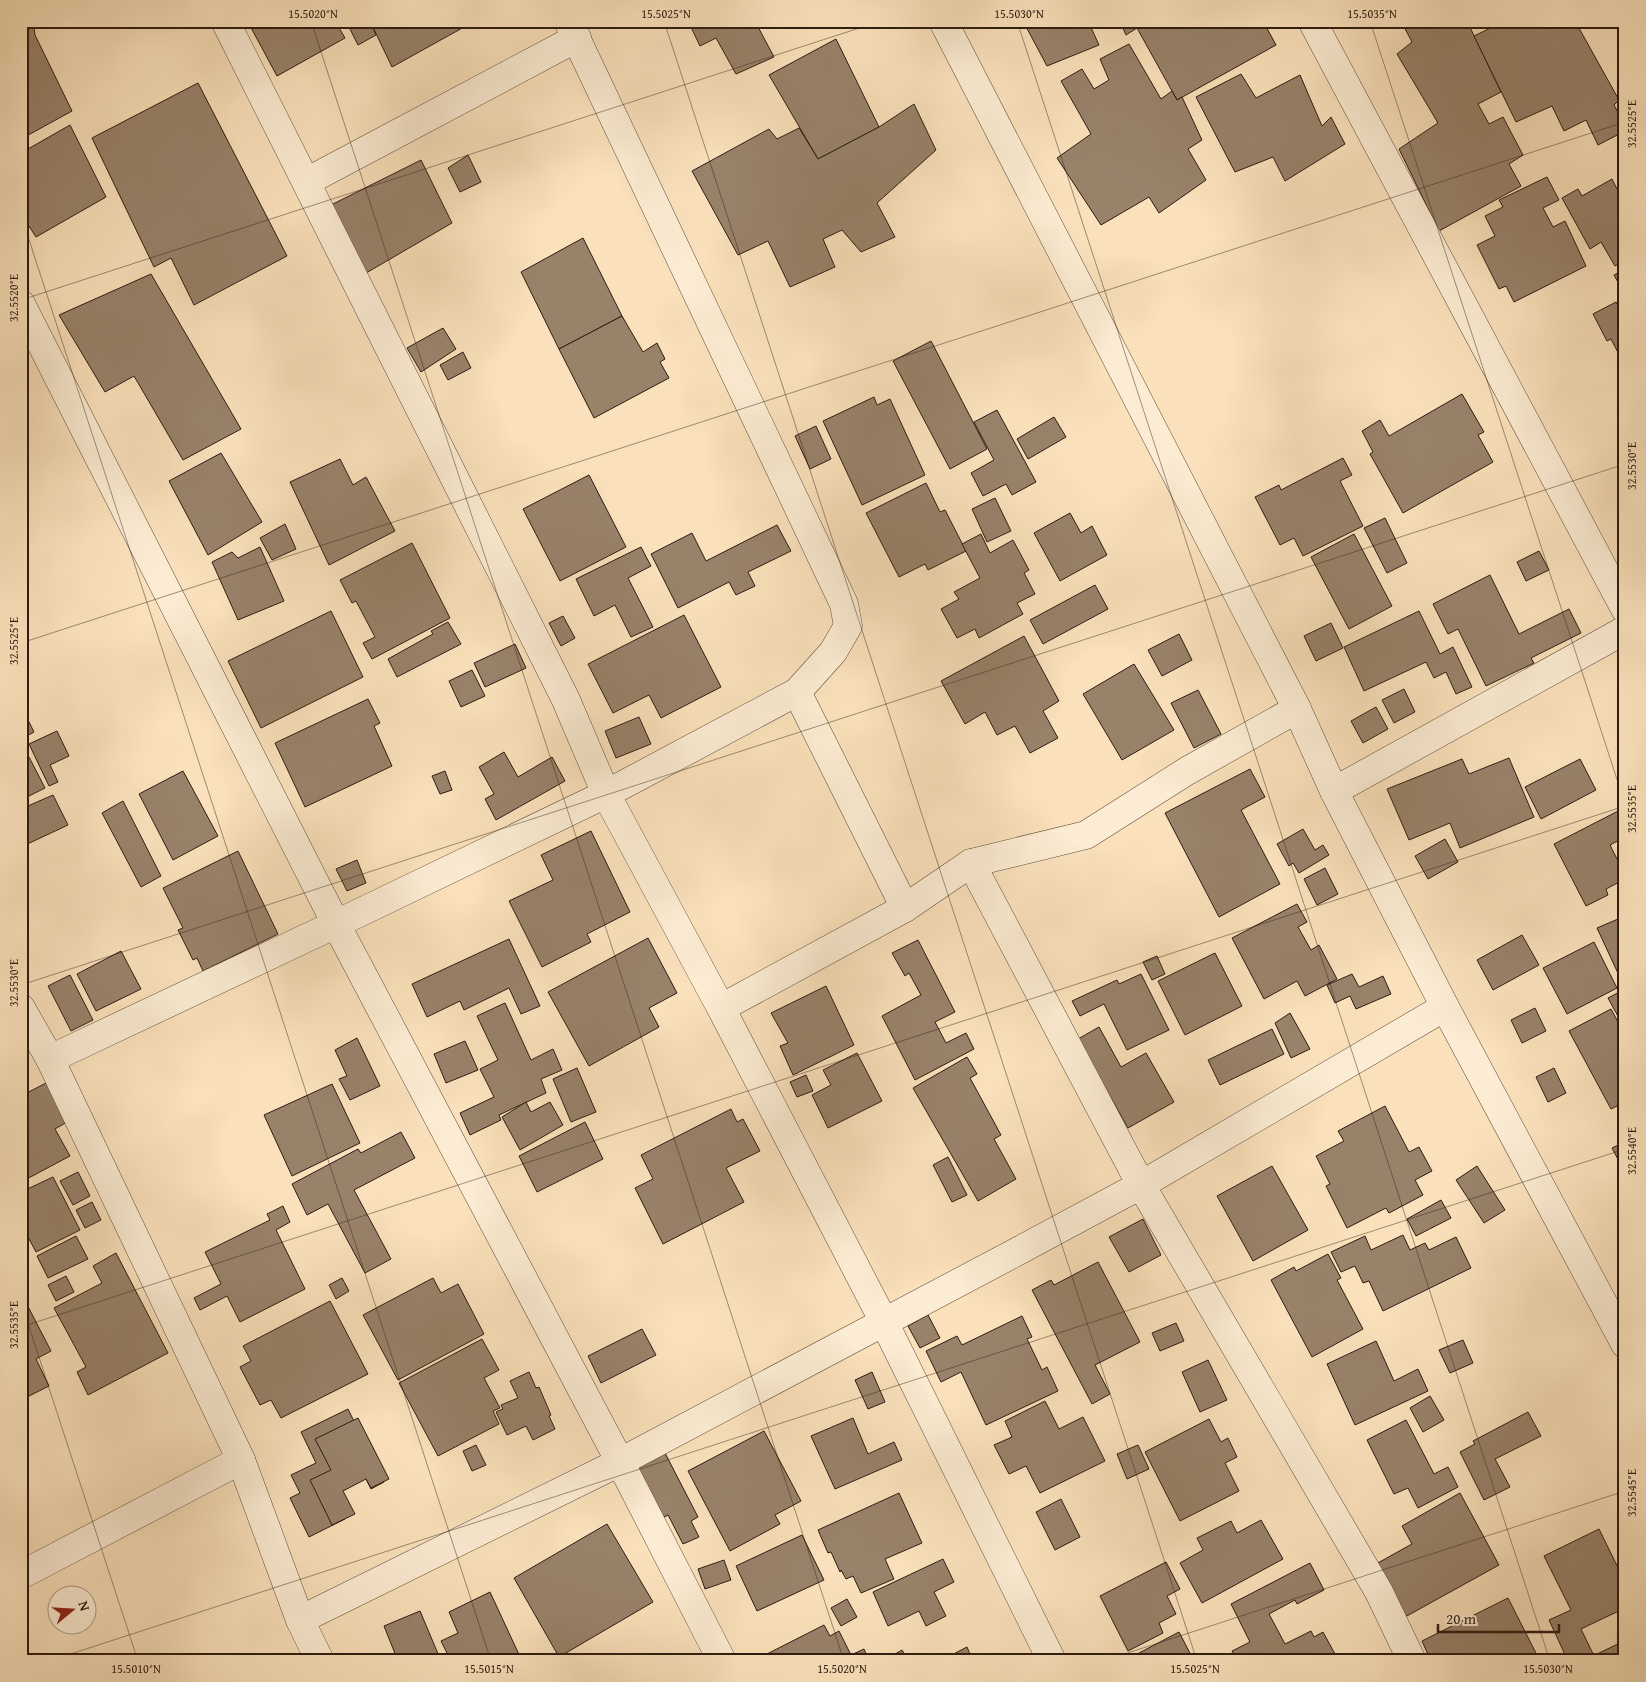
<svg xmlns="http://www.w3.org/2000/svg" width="1646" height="1682" viewBox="0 0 1646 1682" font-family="'Gentium Book Plus',serif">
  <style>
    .building { fill: #98826a; stroke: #2e1c12 }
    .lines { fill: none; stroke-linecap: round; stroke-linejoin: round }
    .minor-casing { stroke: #614d3c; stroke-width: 29 }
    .minor { stroke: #fcecd3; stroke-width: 28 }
    .ticks { fill: none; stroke: #2e1c12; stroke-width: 1; stroke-opacity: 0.45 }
    .neatline { fill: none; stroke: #2e1c12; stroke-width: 2 }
    .ticks-label { font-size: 12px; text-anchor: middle; fill: #2e1c12 }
  </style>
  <rect width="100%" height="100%" fill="#fae1bb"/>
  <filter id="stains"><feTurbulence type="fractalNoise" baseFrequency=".004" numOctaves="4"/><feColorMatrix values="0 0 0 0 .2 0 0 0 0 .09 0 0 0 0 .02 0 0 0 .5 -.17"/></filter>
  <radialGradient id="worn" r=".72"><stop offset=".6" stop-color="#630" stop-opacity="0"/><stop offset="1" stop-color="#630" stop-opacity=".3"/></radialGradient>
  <!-- building -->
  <g class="building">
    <polygon points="28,21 33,21 35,35 72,111 21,139 21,24"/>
    <polygon points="231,21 335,21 345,38 277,76 249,24 235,30"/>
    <polygon points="346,21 370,21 376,35 358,45"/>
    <polygon points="370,21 475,21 392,67"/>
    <polygon points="688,21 763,21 757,25 774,57 736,74 716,38 700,46"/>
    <polygon points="1023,21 1088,21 1099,45 1047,66"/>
    <polygon points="1120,21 1263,21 1276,45 1177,100 1137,28 1126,35"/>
    <polygon points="1401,21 1467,21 1501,92 1478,104 1489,124 1503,117 1523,155 1509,164 1521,186 1439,231 1399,149 1438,123 1397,54 1412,42"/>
    <polygon points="1505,21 1575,21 1619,100 1614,105 1625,126 1625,131 1598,145 1586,120 1564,131 1552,106 1516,122 1474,36"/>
    <polygon points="836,39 879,127 818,159 769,75"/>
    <polygon points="1129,44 1161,99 1172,91 1177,100 1182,97 1202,140 1188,149 1206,180 1159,213 1149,197 1101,225 1057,158 1091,134 1061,81 1082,69 1094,89 1109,80 1100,59"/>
    <polygon points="1241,74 1256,98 1300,75 1322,126 1331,117 1345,144 1285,181 1273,157 1235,172 1196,97"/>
    <polygon points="198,83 287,256 194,305 171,258 154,267 92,138"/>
    <polygon points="914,104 936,150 877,203 895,237 861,252 842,230 823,239 835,267 790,287 768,241 738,255 692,171 769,129 777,139 799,128 818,159 879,127"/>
    <polygon points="70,125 106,197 36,237 21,214 21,153"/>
    <polygon points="468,155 481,182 460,192 448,168"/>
    <polygon points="421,160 452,223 361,276 327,207"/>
    <polygon points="1547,177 1559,200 1543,208 1553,227 1565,221 1586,266 1514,302 1506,286 1499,289 1477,245 1495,236 1485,216 1503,207 1499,200"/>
    <polygon points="1612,179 1621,197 1625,195 1625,260 1615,266 1601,242 1590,249 1562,198 1578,189 1582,196"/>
    <polygon points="583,238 622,316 559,349 521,272"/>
    <polygon points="1625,269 1625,295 1614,275"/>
    <polygon points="151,274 241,429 183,460 134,376 105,392 59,315"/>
    <polygon points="1616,302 1625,319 1625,366 1611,339 1607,341 1593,314"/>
    <polygon points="622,316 643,352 657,343 665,359 660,362 669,378 594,418 559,349"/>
    <polygon points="443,328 456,349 421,372 407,348"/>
    <polygon points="931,341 987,449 950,469 893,361"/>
    <polygon points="463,352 471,368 448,380 440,365"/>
    <polygon points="1462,394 1484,432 1478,435 1493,462 1403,513 1370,454 1373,452 1362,431 1380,420 1389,436"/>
    <polygon points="874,397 877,405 890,399 925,475 862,505 823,421"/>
    <polygon points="997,410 1036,482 1012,495 1006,484 983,496 971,473 994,460 974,422"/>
    <polygon points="1054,417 1066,437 1028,459 1017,439"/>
    <polygon points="816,426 831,459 810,469 795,436"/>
    <polygon points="221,453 262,522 208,555 169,481"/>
    <polygon points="1343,458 1352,475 1340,481 1363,526 1303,556 1294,538 1280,545 1255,497 1279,485 1281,490"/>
    <polygon points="340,459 353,485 366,477 395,531 329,565 290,482"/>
    <polygon points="589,475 626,547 560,581 523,509"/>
    <polygon points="926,483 940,512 945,510 966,551 928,570 925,564 899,577 866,513"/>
    <polygon points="995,498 1011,531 987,542 972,509"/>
    <polygon points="1070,513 1081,533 1092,526 1107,555 1060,581 1034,533"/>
    <polygon points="1385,518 1407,563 1387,573 1364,528"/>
    <polygon points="285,524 296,549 272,560 260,538"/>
    <polygon points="777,525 791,551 748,572 755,586 736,595 729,582 678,608 651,554 692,533 706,561"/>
    <polygon points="981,534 990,553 1013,540 1029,570 1024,573 1035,594 1017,603 1023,614 979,638 975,629 957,638 941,609 959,599 954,592 980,578 962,544"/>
    <polygon points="1354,534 1392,606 1349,629 1311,557"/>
    <polygon points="412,543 450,618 372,659 363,643 375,637 356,601 352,603 340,580"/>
    <polygon points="260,547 284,601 238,620 212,562 232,552 238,558"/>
    <polygon points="641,547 651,566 628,578 653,627 631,637 615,605 594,616 576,579"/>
    <polygon points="1539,551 1549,570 1526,581 1517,562"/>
    <polygon points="1625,563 1625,593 1614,568"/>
    <polygon points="1490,575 1519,634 1569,609 1581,633 1531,658 1534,663 1486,686 1458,629 1448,634 1433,604"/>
    <polygon points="1095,585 1108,609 1043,644 1030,620"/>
    <polygon points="331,611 363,677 261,728 228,661"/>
    <polygon points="1419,611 1440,654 1453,647 1472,687 1456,694 1446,672 1434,678 1426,662 1364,691 1344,647"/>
    <polygon points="684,615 721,687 661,718 649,695 613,713 588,664"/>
    <polygon points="563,616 575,638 561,646 549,623"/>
    <polygon points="448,622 461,644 397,677 388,659 433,634 431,631"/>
    <polygon points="1331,623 1343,648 1316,661 1304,636"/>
    <polygon points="1179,634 1192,660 1162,676 1148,650"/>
    <polygon points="1024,636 1059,701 1043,711 1058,738 1030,753 1015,726 997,735 985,712 965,724 941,681"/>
    <polygon points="515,644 526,668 485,687 474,663"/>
    <polygon points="1134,664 1174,730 1122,760 1083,694"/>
    <polygon points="472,670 485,696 461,707 449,681"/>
    <polygon points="1404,689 1415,712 1394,723 1382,700"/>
    <polygon points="1198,690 1221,734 1194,748 1171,703"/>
    <polygon points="21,696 28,709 24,712 34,732 21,739"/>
    <polygon points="368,699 380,723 374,726 392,766 305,807 275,743"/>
    <polygon points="1376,707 1388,729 1363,743 1351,721"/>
    <polygon points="639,717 651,744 616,758 605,731"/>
    <polygon points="57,731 69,756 50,765 58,782 49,786 29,744"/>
    <polygon points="504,752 518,777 552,757 565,781 496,820 485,799 494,794 479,767"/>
    <polygon points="29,757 45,788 21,800 21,761"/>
    <polygon points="1509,758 1534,817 1460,848 1450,823 1409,840 1387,789 1462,759 1469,774"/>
    <polygon points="1580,759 1596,790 1541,819 1525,787"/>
    <polygon points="1250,769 1265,797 1241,810 1280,884 1219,917 1165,813"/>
    <polygon points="183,771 218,836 173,860 139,794"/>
    <polygon points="445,771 452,790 440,794 432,776"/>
    <polygon points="53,795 68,825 21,847 21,809"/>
    <polygon points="123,801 161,876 141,887 102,813"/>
    <polygon points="1622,809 1625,814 1625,837 1610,845 1625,875 1625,879 1606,889 1608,895 1586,906 1554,844"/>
    <polygon points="1303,829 1315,850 1323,845 1329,855 1299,873 1293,863 1289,866 1277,844"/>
    <polygon points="591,831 630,912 587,934 591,942 542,967 509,901 553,880 541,855"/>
    <polygon points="1445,839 1458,862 1428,879 1415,856"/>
    <polygon points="238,851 278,934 203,971 197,958 193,960 178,930 183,928 163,888"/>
    <polygon points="357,860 366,883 347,891 336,869"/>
    <polygon points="1325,868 1338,894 1317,905 1304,879"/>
    <polygon points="1297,904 1307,922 1298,927 1311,950 1319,945 1337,979 1305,996 1297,981 1264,999 1232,938"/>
    <polygon points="1625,916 1625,983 1623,984 1597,928"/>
    <polygon points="1522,935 1539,965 1493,990 1477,960"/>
    <polygon points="648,938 677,993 649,1008 659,1027 589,1066 548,992"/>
    <polygon points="509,939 540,1006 521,1014 509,988 464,1010 460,1001 427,1017 412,984"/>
    <polygon points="918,940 955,1012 935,1022 946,1043 966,1033 974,1049 915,1080 882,1016 921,995 909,973 905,976 892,953"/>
    <polygon points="1594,942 1617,988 1567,1014 1543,968"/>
    <polygon points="121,951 141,989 96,1011 77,974"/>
    <polygon points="1215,953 1242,1006 1185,1035 1158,981"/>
    <polygon points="1157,956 1165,974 1152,980 1143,962"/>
    <polygon points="1141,974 1169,1030 1127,1050 1104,1004 1080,1016 1072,1001 1117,980 1119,984"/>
    <polygon points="1352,974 1359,987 1383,976 1391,994 1356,1009 1350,996 1335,1003 1327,985"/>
    <polygon points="70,975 93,1020 71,1031 48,986"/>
    <polygon points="826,986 854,1045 793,1075 780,1046 788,1043 771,1013"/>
    <polygon points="1625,989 1625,1029 1608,998"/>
    <polygon points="505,1003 531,1060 553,1049 562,1070 541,1079 546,1093 499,1115 501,1120 470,1135 460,1113 494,1097 480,1069 498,1060 477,1016"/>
    <polygon points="1535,1008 1546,1031 1522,1043 1511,1020"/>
    <polygon points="1611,1009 1625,1035 1625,1102 1611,1109 1569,1031"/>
    <polygon points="1290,1013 1310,1049 1291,1058 1275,1023"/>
    <polygon points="1099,1027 1121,1067 1146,1053 1174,1102 1128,1128 1078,1039"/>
    <polygon points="1272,1029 1284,1054 1220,1085 1208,1060"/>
    <polygon points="357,1038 380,1086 350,1100 339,1079 347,1076 335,1050"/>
    <polygon points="465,1041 478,1070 446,1083 434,1054"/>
    <polygon points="857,1053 882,1101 828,1128 812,1095 831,1085 823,1070"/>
    <polygon points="967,1057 977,1074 970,1078 1001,1135 994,1139 1016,1179 978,1201 913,1088"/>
    <polygon points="577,1068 596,1112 571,1122 553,1079"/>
    <polygon points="1554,1068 1566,1093 1548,1102 1536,1077"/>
    <polygon points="806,1075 813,1091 797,1097 790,1082"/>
    <polygon points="46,1083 67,1122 55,1129 70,1156 21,1182 21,1119 25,1117 21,1109 21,1096"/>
    <polygon points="332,1084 360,1143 292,1176 264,1115"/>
    <polygon points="526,1102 531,1112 550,1102 563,1125 520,1150 502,1117"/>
    <polygon points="1385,1106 1409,1152 1419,1147 1432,1171 1415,1180 1423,1195 1389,1213 1386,1208 1347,1228 1326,1186 1330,1184 1316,1156 1344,1141 1338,1131"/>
    <polygon points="731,1109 737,1122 743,1119 760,1151 726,1168 744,1202 663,1244 635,1188 653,1179 641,1155"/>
    <polygon points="585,1122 603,1159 537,1192 519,1156"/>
    <polygon points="401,1132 415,1158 354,1190 391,1259 365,1273 328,1204 307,1215 292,1184 358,1149 361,1153"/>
    <polygon points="1625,1142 1625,1163 1621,1165 1612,1148"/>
    <polygon points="948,1157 967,1195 952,1202 933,1165"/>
    <polygon points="1272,1166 1308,1230 1253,1261 1217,1196"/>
    <polygon points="1477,1166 1505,1210 1484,1223 1456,1180"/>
    <polygon points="78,1172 90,1196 73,1205 60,1181"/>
    <polygon points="53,1177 80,1230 36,1252 21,1224 21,1192"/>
    <polygon points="1441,1200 1451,1218 1416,1236 1407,1219"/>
    <polygon points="92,1202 101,1220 85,1228 76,1210"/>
    <polygon points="283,1206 290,1222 276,1230 305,1289 240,1322 227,1296 200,1310 194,1298 221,1284 205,1252 270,1220 267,1214"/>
    <polygon points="1143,1219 1161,1255 1129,1272 1109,1237"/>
    <polygon points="1403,1235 1410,1250 1425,1243 1429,1250 1456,1237 1471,1268 1383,1311 1369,1281 1363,1283 1355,1266 1341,1272 1331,1252 1365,1236 1371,1250"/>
    <polygon points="76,1236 88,1259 48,1278 37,1256"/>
    <polygon points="116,1253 168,1353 88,1395 77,1372 86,1367 54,1308 102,1283 93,1266"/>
    <polygon points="1328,1254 1341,1278 1337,1280 1363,1329 1312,1357 1271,1280 1294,1267 1296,1271"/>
    <polygon points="1098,1262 1140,1342 1095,1365 1110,1394 1092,1404 1032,1290 1051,1280 1054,1285"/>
    <polygon points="66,1276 74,1292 56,1301 48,1285"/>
    <polygon points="342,1278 349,1291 336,1299 329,1285"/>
    <polygon points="433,1278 441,1293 458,1284 484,1334 398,1380 363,1315"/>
    <polygon points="21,1293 51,1351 36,1359 49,1386 21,1400"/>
    <polygon points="330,1301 368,1374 281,1418 271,1400 260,1405 240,1367 251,1361 243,1346"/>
    <polygon points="928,1315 940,1338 920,1348 908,1326"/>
    <polygon points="1022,1316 1032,1337 1027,1339 1042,1370 1047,1367 1058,1391 986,1425 961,1372 941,1382 926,1351 957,1336 962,1345"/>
    <polygon points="1176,1323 1184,1341 1160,1351 1152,1333"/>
    <polygon points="642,1329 656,1355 601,1383 588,1356"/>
    <polygon points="482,1339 499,1370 484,1378 500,1408 493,1411 499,1424 438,1456 399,1383"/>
    <polygon points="1463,1340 1473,1363 1450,1373 1439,1350"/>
    <polygon points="1376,1341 1394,1381 1418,1369 1428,1391 1355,1425 1327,1364"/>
    <polygon points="1208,1360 1227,1400 1200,1412 1182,1372"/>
    <polygon points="529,1372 536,1388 539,1387 551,1415 549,1416 555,1429 533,1440 526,1426 507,1435 496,1412 503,1409 501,1405 518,1398 510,1381"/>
    <polygon points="872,1372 885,1402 868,1409 855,1380"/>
    <polygon points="1430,1396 1444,1420 1423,1432 1410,1408"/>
    <polygon points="1045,1401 1059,1429 1083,1417 1105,1461 1040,1493 1026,1466 1009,1474 994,1445 1012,1437 1005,1421"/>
    <polygon points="348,1409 384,1482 371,1489 365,1477 333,1493 345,1519 309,1537 290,1498 300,1493 291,1475 316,1463 301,1432"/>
    <polygon points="1528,1412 1541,1436 1495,1459 1510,1487 1484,1500 1460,1452 1475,1444 1473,1441"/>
    <polygon points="358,1418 389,1479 371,1488 366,1479 343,1491 355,1514 332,1525 310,1480 331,1470 315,1439"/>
    <polygon points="853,1418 868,1454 894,1442 902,1460 835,1489 811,1436"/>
    <polygon points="1209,1419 1221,1442 1228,1438 1237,1457 1225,1463 1239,1491 1180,1521 1145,1452"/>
    <polygon points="1406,1420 1434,1474 1448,1467 1458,1487 1418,1508 1408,1488 1394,1494 1367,1440"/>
    <polygon points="764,1431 801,1501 775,1515 780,1524 730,1551 688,1471"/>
    <polygon points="476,1445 486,1465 472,1471 463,1451"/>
    <polygon points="1138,1445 1149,1469 1127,1479 1117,1454"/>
    <polygon points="665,1453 698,1517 691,1521 699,1537 683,1544 668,1515 659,1520 633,1469"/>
    <polygon points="899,1493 922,1543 885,1559 894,1579 861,1593 853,1576 846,1579 841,1570 840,1572 831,1552 828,1553 818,1530"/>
    <polygon points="1460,1493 1499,1565 1405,1617 1376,1564 1412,1544 1402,1526"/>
    <polygon points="1061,1499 1080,1537 1055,1550 1036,1512"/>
    <polygon points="1261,1520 1283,1559 1202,1603 1180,1563 1203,1550 1197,1538 1231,1521 1237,1533"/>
    <polygon points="607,1524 653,1602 559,1657 514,1578"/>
    <polygon points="1599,1529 1625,1582 1625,1608 1581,1629 1596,1660 1568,1661 1549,1620 1571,1610 1544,1556"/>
    <polygon points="802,1535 824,1580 757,1611 736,1566"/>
    <polygon points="943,1559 954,1582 934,1592 946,1616 926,1626 919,1611 888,1626 873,1592"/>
    <polygon points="724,1560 731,1580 705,1589 698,1569"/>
    <polygon points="1166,1562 1180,1589 1167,1596 1176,1614 1159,1623 1163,1633 1128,1651 1100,1596"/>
    <polygon points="1310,1563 1324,1590 1297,1604 1295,1600 1269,1614 1285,1644 1311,1631 1314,1637 1323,1632 1335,1654 1321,1661 1237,1661 1232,1651 1250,1642 1231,1604"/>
    <polygon points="490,1592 522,1661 451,1661 441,1641 458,1633 449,1612"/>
    <polygon points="1508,1598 1540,1661 1431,1661 1422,1641"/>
    <polygon points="847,1599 857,1617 841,1626 831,1608"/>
    <polygon points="420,1611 441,1661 398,1661 384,1626"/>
    <polygon points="824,1625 830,1636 839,1631 851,1655 864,1649 869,1661 764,1661 761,1657"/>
    <polygon points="1179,1632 1194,1661 1124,1661"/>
    <polygon points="1625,1633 1625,1661 1600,1661 1597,1654 1620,1643 1617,1637"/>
    <polygon points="967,1647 973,1661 940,1661"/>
    <polygon points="902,1650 908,1661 883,1661"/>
  </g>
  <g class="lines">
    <defs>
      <g id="minor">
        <polyline points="225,21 566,700 606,794 721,1008 884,1322 1052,1661"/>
        <polyline points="943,21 1297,709 1334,791 1445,1007 1625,1344"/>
        <polyline points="1312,21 1625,609"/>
        <polyline points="306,182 577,38"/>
        <polyline points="21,304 336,924 620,1462 722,1661"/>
        <polyline points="797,692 905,908"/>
        <polyline points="1334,791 1625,630"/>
        <polyline points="971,863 1141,1185 1379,1592 1412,1661"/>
        <polyline points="21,1008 50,1059 241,1460 300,1620 320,1661"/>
        <polyline points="721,1008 905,908 971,863 1086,835 1187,771 1297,709"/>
        <polyline points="50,1059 336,924 606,794 797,692 833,652 848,626 844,604 568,21"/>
        <polyline points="21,1575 241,1460"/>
        <polyline points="300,1620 620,1462 1022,1249 1141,1185 1445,1007"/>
      </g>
    </defs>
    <!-- minor casing -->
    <use href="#minor" class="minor-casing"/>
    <!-- minor -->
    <use href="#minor" class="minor"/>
  </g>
  <!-- ticks -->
  <path class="ticks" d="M311,21L844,1661M664,21L1197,1661M1017,21L1550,1661M1370,21L1625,804M21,215L491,1661M21,300L881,21M21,643L1625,122M21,985L1625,464M21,1302L138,1661M21,1327L1625,806M49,1661L1625,1149M1103,1661L1625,1491"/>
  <!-- margin -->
  <rect width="1646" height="1682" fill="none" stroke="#fae1bb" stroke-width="55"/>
  <!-- north arrow -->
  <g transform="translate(72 1610) rotate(72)"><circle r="24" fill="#fcecd3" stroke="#aa9986"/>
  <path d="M0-4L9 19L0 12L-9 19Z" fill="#8f2418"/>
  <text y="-8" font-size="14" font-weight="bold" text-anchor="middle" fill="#2e1c12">N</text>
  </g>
  <!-- scale -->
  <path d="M1438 1624v8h121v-8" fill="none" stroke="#2e1c12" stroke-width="2.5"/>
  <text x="1446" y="1624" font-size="15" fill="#2e1c12" stroke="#fcecd3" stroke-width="4" paint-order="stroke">20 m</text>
  <rect x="28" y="28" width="1590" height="1626" class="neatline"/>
  <g class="ticks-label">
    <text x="313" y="18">15.5020°N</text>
    <text x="666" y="18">15.5025°N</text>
    <text x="1019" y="18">15.5030°N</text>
    <text x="1372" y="18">15.5035°N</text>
    <text transform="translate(1632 124) rotate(-90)" y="4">32.5525°E</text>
    <text transform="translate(14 298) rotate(-90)" y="4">32.5520°E</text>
    <text transform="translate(1632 466) rotate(-90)" y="4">32.5530°E</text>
    <text transform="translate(14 641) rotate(-90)" y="4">32.5525°E</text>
    <text transform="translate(1632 809) rotate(-90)" y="4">32.5535°E</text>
    <text transform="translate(14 983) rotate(-90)" y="4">32.5530°E</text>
    <text transform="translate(1632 1151) rotate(-90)" y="4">32.5540°E</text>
    <text transform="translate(14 1325) rotate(-90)" y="4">32.5535°E</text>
    <text transform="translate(1632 1493) rotate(-90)" y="4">32.5545°E</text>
    <text x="136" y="1673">15.5010°N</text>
    <text x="489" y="1673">15.5015°N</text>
    <text x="842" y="1673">15.5020°N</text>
    <text x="1195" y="1673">15.5025°N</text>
    <text x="1548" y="1673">15.5030°N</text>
  </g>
  <rect width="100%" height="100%" filter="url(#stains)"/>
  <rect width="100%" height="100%" fill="url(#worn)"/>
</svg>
